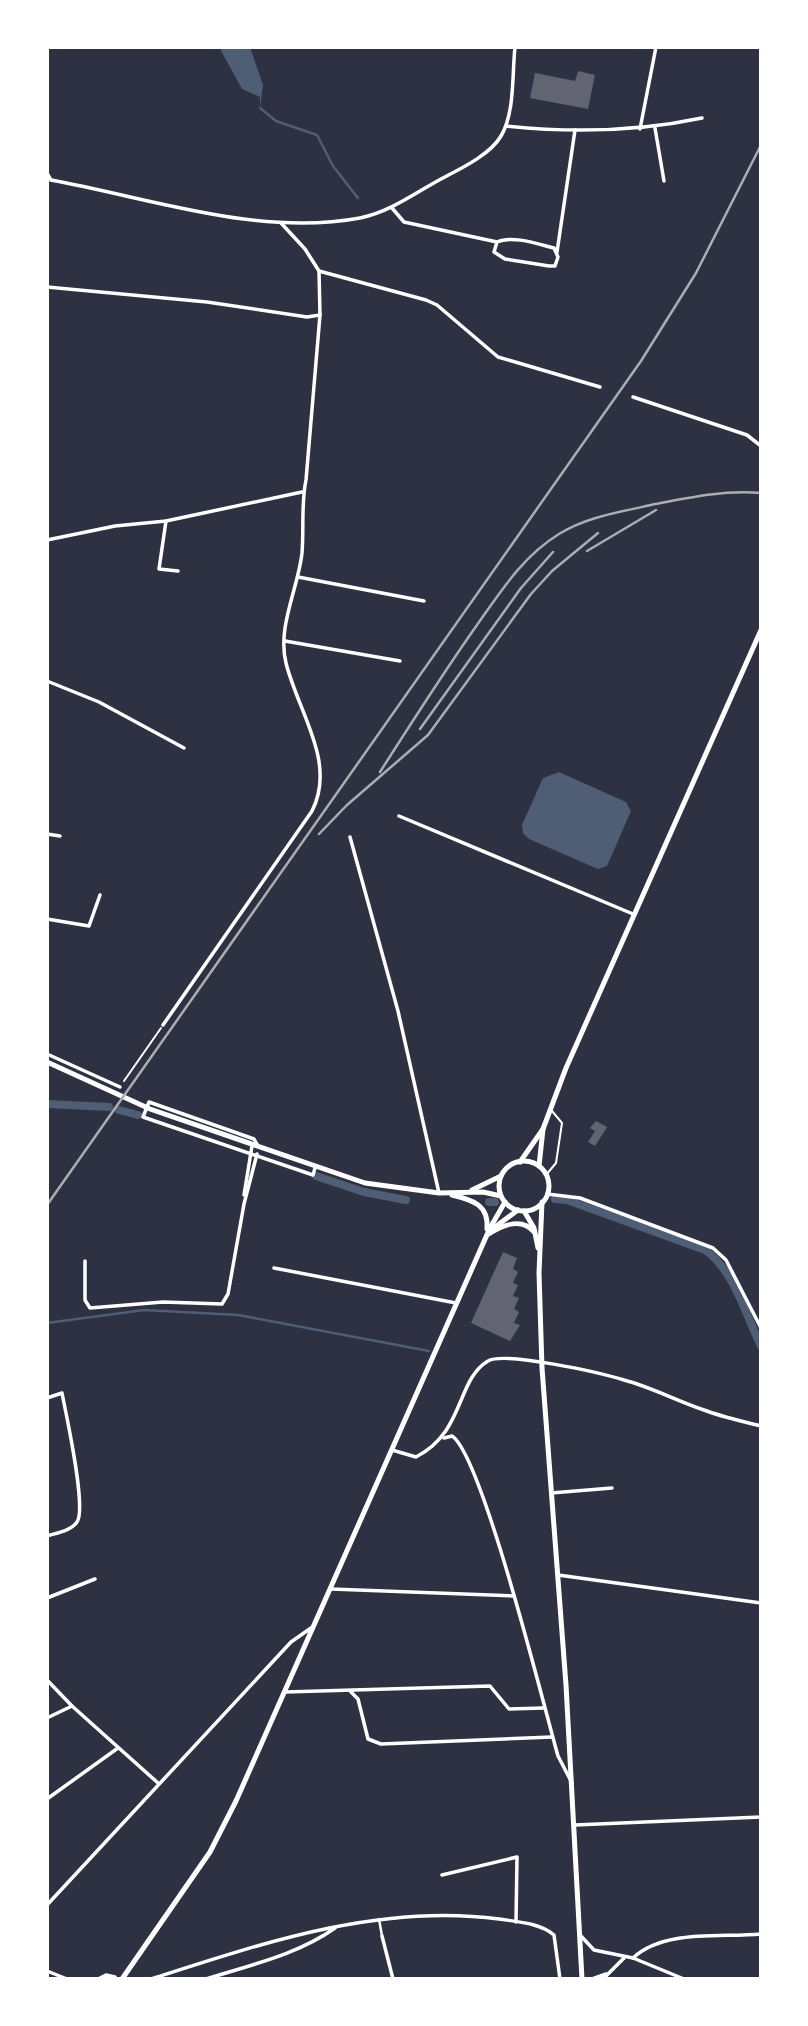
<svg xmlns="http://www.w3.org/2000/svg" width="808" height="2026" viewBox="0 0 808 2026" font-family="'Varela Round',sans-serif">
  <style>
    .water { fill: #4f5d75 }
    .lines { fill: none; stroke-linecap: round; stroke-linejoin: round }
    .stream { stroke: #4f5d75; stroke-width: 2.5 }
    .canal { stroke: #4f5d75; stroke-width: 8 }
    .building { fill: #626471 }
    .path { stroke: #fff; stroke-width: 2 }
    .service { stroke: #fff; stroke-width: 2 }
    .pedestrian { stroke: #fff; stroke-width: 2.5 }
    .minor { stroke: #fff; stroke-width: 3.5 }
    .secondary { stroke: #fff; stroke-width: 5 }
    .primary { stroke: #fff; stroke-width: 5 }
    .rail { stroke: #abadb3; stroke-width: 2.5 }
  </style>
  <rect width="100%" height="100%" fill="#2d3142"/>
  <!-- water -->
  <g class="water">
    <polygon points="219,47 250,47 263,85 260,109 260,97 242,89"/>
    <polygon points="559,772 626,802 631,811 607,866 598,869 529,839 523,833 522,825 543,778"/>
  </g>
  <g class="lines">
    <!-- stream -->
    <g class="stream">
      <polyline points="260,108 276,121 317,135 333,166 358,198"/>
      <polyline points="47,1323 144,1310 238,1315 429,1351"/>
    </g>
    <!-- canal -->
    <g class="canal">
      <polyline points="47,1104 109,1107"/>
      <polyline points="119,1110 138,1115"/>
      <polyline points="316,1176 364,1192 406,1200"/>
      <path d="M555,1199L567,1200L705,1250C734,1270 746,1316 761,1346"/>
      <polyline points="489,1202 495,1202"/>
    </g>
  </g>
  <!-- building -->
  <g class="building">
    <polygon points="578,71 595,75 588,109 530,98 535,73 575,81"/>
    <polygon points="596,1121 607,1127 595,1146 588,1142 595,1131 590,1128"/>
    <polygon points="503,1252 517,1258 513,1269 518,1272 513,1283 518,1285 513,1296 519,1298 514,1309 519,1312 514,1323 520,1325 510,1341 471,1323"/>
  </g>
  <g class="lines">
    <!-- path -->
    <polyline class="path" points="124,1081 161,1028"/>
    <!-- service -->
    <polyline class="service" points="546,1175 556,1163 562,1123 552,1111"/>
    <!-- pedestrian -->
    <polyline class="pedestrian" points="379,1919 382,1936"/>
    <!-- minor -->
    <g class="minor">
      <path d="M506,126C573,133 636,132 702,118"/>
      <polyline points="655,128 664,181"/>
      <polyline points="640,129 656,47"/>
      <polyline points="47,173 51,180"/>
      <path d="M51,180C150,198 258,237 360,218C390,212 415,193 441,179C460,169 490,155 501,136C515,113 512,74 515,47"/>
      <path d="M392,208L404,222L497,242C512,235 538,244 554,248L558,257L555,266H549L505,259L494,252L497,242"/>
      <polyline points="281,223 305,249 319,271 426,300 437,305 498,357 600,387"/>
      <polyline points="557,252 575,130"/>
      <polyline points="47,287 207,302 307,317 320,315"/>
      <polyline points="633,397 747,435 761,446"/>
      <polyline points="166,521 159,569 178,571"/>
      <polyline points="47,540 115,526 166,521 302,492"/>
      <polyline points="298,577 424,601"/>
      <polyline points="285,641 400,661"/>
      <polyline points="47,681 99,702 184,748"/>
      <polyline points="399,816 633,914"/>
      <polyline points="47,834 60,836"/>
      <polyline points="350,837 398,1011 439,1193"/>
      <polyline points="47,919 89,926 100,895"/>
      <path d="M163,1025L312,811C337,762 298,712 286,663C277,627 298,589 302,553C304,528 301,503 306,480L320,315L319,271"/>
      <polyline points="47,1054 120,1087"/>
      <polyline points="258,1146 254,1139 149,1102 143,1117 313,1175 315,1168"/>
      <polyline points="547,1194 580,1198 713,1248 726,1260 761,1328"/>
      <polyline points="244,1195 252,1146"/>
      <polyline points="85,1261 85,1300 90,1308 163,1302 222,1304 228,1294 244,1204 257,1154"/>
      <polyline points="274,1268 456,1303"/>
      <path d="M47,1398L62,1393C66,1414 87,1508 77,1522C71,1531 56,1533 47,1536"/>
      <path d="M444,1438L452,1436C482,1455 544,1707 558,1756L572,1783"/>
      <path d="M392,1450L416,1457C465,1432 456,1380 488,1361C505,1351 601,1373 624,1380C651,1387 677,1401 704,1410C722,1417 742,1421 761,1426"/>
      <polyline points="551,1493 612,1488"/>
      <polyline points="558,1575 761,1603"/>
      <polyline points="331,1589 514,1596"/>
      <polyline points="47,1598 95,1579"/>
      <polyline points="47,1680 72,1706 158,1783"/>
      <polyline points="285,1692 490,1686 509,1709 543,1708"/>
      <polyline points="351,1692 358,1699 368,1739 381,1744 552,1737"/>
      <polyline points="47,1718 72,1706"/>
      <polyline points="47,1799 118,1748"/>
      <polyline points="575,1825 761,1817"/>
      <polyline points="442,1875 517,1857 516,1922"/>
      <polyline points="47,1905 291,1642 311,1628"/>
      <polyline points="580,1935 594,1950 633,1958 684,1979"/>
      <polyline points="382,1936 393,1979"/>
      <path d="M633,1958C664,1929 721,1938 761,1934"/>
      <polyline points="47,1971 67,1979"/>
      <polyline points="98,1979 106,1975 115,1977"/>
      <path d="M151,1979C263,1943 380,1903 499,1919C518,1922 540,1923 554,1935L560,1979"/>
      <path d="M206,1979C250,1965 297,1955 335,1928"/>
      <polyline points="592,1979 606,1974"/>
      <polyline points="603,1979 624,1958"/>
    </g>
    <!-- secondary -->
    <g class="secondary">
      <polyline points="47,1062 150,1109 365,1183 439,1193 483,1192 501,1196"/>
      <polyline points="472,1190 501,1176"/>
      <path d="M452,1195C473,1200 489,1205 487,1229"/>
      <polyline points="491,1230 518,1210"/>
      <path d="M487,1235C501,1226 521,1216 534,1232"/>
      <polyline points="122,1979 210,1852 236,1801 490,1228 505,1202"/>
    </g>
    <!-- primary -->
    <g class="primary">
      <circle cx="524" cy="1186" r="25"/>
      <polyline points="520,1162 543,1129"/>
      <polyline points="539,1166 543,1129 566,1068 761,630"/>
      <polyline points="542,1202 539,1273 542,1368 566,1685 582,1979"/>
      <polyline points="524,1211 534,1228 538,1248"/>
    </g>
    <!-- rail -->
    <g class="rail">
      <polyline points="587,551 656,510"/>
      <polyline points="420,729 521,588 553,552"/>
      <path d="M380,772C412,722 443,673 477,625C501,591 523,556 559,534C588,516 622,512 655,504C691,497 724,490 761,493"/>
      <polyline points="319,834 347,805 428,735 531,594 552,571 598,533"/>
      <polyline points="47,1205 641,361 696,273 761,145"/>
    </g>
  </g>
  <!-- border -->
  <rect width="808" height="2026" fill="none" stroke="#ffffff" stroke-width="98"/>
</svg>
